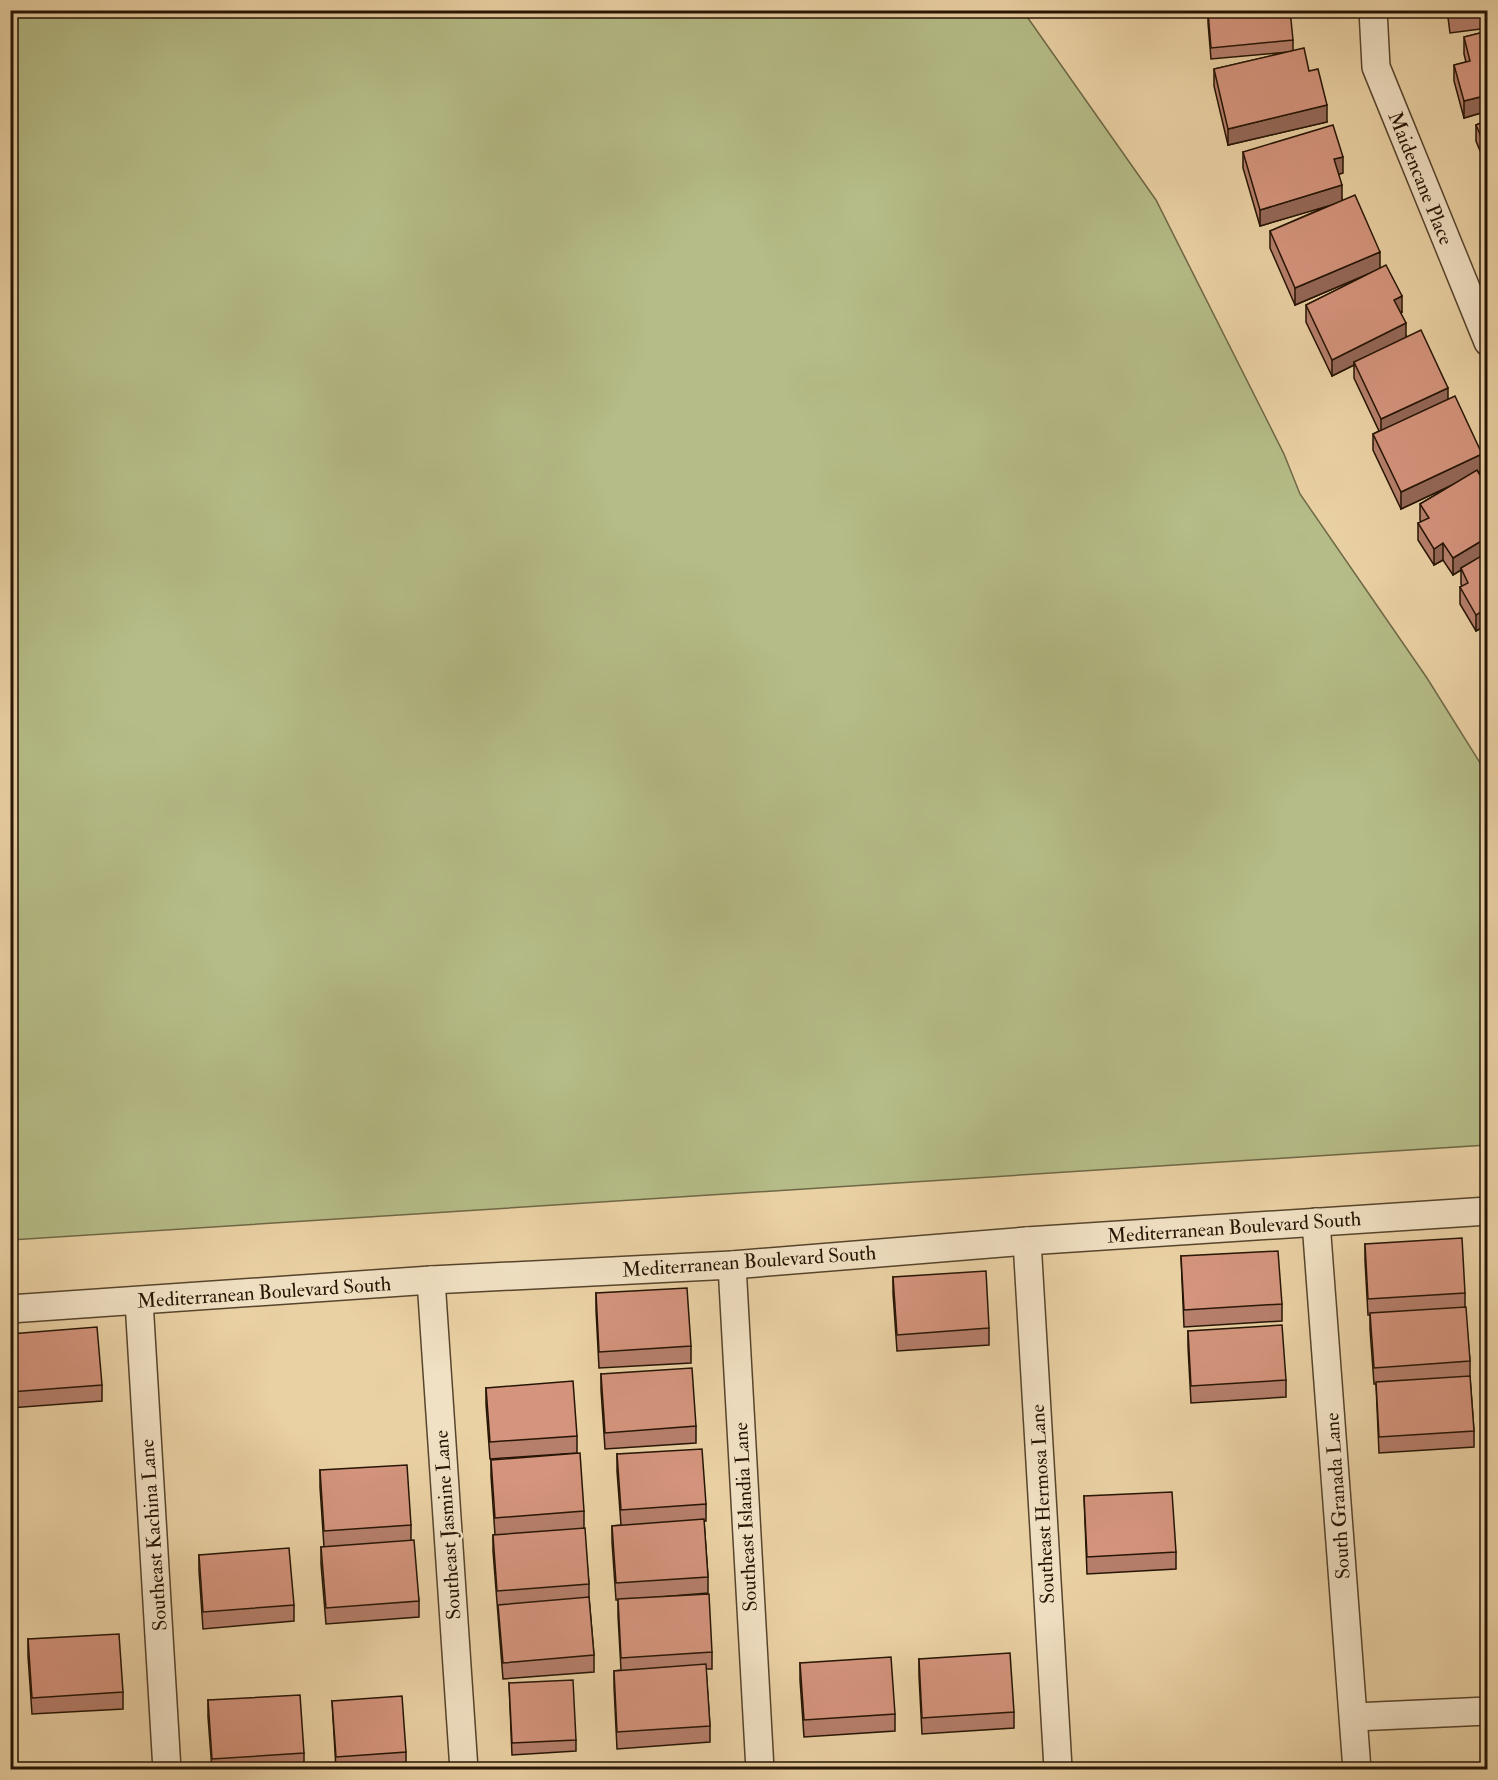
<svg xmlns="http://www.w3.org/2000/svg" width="1498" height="1780" viewBox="0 0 1498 1780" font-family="'IM FELL Double Pica',serif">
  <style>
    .green { fill: #b5bc87; stroke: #6e6846; stroke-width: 1.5 }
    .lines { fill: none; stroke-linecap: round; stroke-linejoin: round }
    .street-casing { stroke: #57442c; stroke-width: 30 }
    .street { stroke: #f1e1c4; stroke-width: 27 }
    .wall { fill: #b67f6c; stroke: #261504; stroke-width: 1.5 }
    .shaded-wall { fill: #946858; stroke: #261504; stroke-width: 1.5 }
    .building { fill: #d4947d; stroke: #261504; stroke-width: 1.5 }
    .labels { text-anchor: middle; stroke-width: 5; stroke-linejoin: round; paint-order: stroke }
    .street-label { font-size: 20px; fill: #261504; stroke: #f1e1c4 }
  </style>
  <rect width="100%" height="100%" fill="#ead1a4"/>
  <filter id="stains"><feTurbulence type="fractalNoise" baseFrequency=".00333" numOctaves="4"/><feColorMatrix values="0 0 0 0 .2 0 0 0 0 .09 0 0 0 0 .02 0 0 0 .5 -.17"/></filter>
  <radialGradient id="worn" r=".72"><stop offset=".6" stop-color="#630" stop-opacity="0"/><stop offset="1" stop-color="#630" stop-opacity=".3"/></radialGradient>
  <!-- green -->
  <polygon class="green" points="11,10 1023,11 1156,200 1284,454 1300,494 1427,678 1487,774 1487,1145 11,1240"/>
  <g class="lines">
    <defs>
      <g id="street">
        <polyline points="1373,10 1376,67 1488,342"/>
        <polyline points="1316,1222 1357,1770"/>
        <polyline points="1027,1241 1058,1768"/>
        <polyline points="732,1265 760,1770"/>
        <polyline points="431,1280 464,1770"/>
        <polyline points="139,1301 167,1770"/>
        <polyline points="10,1309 431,1280 732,1265 1027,1241 1488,1211"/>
        <polyline points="1354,1717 1488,1711"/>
      </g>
    </defs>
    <!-- street casing -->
    <use href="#street" class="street-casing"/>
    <!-- street -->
    <use href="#street" class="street"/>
  </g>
  <!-- wall -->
  <g class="wall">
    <polygon points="1447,10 1488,10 1488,28 1450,33"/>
    <polygon points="1208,12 1293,40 1293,51 1309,71 1327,122 1228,145 1214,86 1214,69 1288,52 1211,59 1208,23"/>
    <polygon points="1488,31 1488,111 1464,118 1454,81 1454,65 1466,62 1464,54 1464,37"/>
    <polygon points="1488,120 1488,170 1476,141 1476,125"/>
    <polygon points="1243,152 1343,173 1338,174 1342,200 1380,269 1402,312 1401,313 1406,337 1448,399 1482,471 1478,473 1488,489 1488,630 1485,626 1476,631 1460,604 1460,587 1462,586 1461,584 1461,570 1453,575 1443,560 1434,565 1418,540 1418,523 1421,522 1420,520 1420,504 1452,485 1401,509 1373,450 1373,434 1379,431 1354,378 1354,365 1332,376 1306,322 1306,305 1377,270 1295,305 1270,248 1270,231 1330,205 1260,226 1243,168"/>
    <polygon points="1365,1244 1465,1293 1465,1307 1470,1361 1470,1376 1474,1431 1474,1447 1379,1453 1376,1384 1374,1384 1370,1329 1370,1315 1368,1315 1365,1261"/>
    <polygon points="1181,1256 1282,1304 1282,1321 1184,1327"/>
    <polygon points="893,1277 989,1328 989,1345 897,1351 893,1293"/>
    <polygon points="596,1293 691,1346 691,1363 599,1368 596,1310"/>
    <polygon points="1188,1331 1286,1380 1286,1397 1191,1403 1188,1347"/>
    <polygon points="10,1334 102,1385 102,1401 10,1408"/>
    <polygon points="601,1374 696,1426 696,1443 605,1449 601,1390"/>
    <polygon points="486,1388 577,1436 577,1453 490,1459 486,1404"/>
    <polygon points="617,1454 706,1504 706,1521 704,1521 708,1577 708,1593 646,1598 712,1652 712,1669 706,1669 710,1726 710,1742 617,1749 614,1687 614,1671 621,1670 618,1616 618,1600 616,1600 612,1542 612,1526 621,1525 617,1471"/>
    <polygon points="491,1460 584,1511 584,1528 589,1584 589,1597 594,1655 594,1672 503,1679 493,1551 493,1535 495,1535 491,1476"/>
    <polygon points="320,1470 411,1525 411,1540 419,1601 419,1617 326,1624 321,1564 321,1547 324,1547 320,1487"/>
    <polygon points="1084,1496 1176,1552 1176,1569 1087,1574"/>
    <polygon points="199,1555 294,1605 294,1621 203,1629 199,1571"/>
    <polygon points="28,1639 123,1692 123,1709 32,1714 28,1656"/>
    <polygon points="919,1659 1014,1712 1014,1728 922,1734 919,1676"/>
    <polygon points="800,1663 895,1714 895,1731 804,1737 800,1680"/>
    <polygon points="509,1683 576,1740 576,1751 512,1755"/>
    <polygon points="208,1700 304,1753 304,1770 212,1770 208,1717"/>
    <polygon points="332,1701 406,1752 406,1764 336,1769"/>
  </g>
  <!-- shaded-wall -->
  <g class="shaded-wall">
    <polygon points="1488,95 1488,111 1464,118 1464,101"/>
    <polygon points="1327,105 1327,122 1228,145 1228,129"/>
    <polygon points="1343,157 1343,173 1334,176 1334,159"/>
    <polygon points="1342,185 1342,202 1260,226 1260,210"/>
    <polygon points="1380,252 1380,269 1295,305 1295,288"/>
    <polygon points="1402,296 1402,312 1394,317 1394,300"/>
    <polygon points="1406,323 1406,339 1354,362 1354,365 1332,376 1332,360"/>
    <polygon points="1448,388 1448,404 1381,436 1381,419"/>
    <polygon points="1482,454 1482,471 1401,509 1401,492"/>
    <polygon points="1488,537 1488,553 1461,568 1461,570 1453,575 1453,558"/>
    <polygon points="1443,543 1443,560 1434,565 1434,549"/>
    <polygon points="1485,609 1485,626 1476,631 1476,615"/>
  </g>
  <!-- building -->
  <g class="building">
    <polygon points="1224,10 1290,10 1293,40 1211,48 1208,12"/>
    <polygon points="1450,10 1488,10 1488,12 1450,17"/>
    <polygon points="1488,31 1488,95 1464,101 1454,65 1470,61 1464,37"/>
    <polygon points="1304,48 1309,71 1318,69 1327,105 1228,129 1214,69"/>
    <polygon points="1488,120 1488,153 1476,125"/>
    <polygon points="1333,125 1343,157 1334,159 1342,185 1260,210 1243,152"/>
    <polygon points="1355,195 1380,252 1295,288 1270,231"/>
    <polygon points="1386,265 1402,296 1394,300 1406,323 1332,360 1306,305"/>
    <polygon points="1421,330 1448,388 1381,419 1354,362"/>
    <polygon points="1455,396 1482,454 1401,492 1373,434"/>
    <polygon points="1477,470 1488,489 1488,537 1453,558 1443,543 1434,549 1418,523 1429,518 1420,504"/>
    <polygon points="1488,552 1488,613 1485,609 1476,615 1460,587 1468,583 1461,568"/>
    <polygon points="1462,1238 1465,1293 1368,1299 1365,1244"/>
    <polygon points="1278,1251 1282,1304 1184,1310 1181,1256"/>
    <polygon points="986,1271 989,1328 897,1335 893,1277"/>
    <polygon points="687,1288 691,1346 599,1352 596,1293"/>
    <polygon points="1466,1307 1470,1361 1374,1368 1370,1313"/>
    <polygon points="1282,1325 1286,1380 1191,1386 1188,1331"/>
    <polygon points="97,1327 102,1385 10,1392 10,1334"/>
    <polygon points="692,1368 696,1426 605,1433 601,1374"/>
    <polygon points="1470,1376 1474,1431 1379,1437 1376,1382"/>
    <polygon points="573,1381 577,1436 490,1442 486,1388"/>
    <polygon points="702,1449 706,1504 621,1510 617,1454"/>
    <polygon points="580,1453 584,1511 495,1518 491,1460"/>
    <polygon points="407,1465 411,1525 324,1531 320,1470"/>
    <polygon points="1172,1492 1176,1552 1087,1557 1084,1496"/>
    <polygon points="704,1519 708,1577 616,1583 612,1526"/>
    <polygon points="585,1528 589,1584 497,1591 493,1535"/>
    <polygon points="414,1540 419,1601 326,1608 321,1547"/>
    <polygon points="289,1548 294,1605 203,1612 199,1555"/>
    <polygon points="709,1594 712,1652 621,1658 618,1599"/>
    <polygon points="589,1597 594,1655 503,1663 498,1605"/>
    <polygon points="119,1634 123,1692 32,1698 28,1639"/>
    <polygon points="1010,1653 1014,1712 922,1718 919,1659"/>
    <polygon points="891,1657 895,1714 804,1720 800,1663"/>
    <polygon points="706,1664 710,1726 617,1732 614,1671"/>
    <polygon points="573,1680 576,1740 512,1743 509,1683"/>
    <polygon points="300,1695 304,1753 212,1759 208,1700"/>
    <polygon points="402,1696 406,1752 336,1757 332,1701"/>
  </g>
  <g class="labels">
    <!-- street labels -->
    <g class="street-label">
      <text transform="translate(1421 178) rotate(68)" y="7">Maidencane Place</text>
      <text transform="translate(1234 1227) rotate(-4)" y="7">Mediterranean Boulevard South</text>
      <text transform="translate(749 1261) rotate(-4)" y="7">Mediterranean Boulevard South</text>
      <text transform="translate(264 1292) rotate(-4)" y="7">Mediterranean Boulevard South</text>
      <text transform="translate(1337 1496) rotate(-94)" y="7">South Granada Lane</text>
      <text transform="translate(1042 1504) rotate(-93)" y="7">Southeast Hermosa Lane</text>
      <text transform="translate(745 1517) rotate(-93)" y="7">Southeast Islandia Lane</text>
      <text transform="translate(447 1525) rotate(-94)" y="7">Southeast Jasmine Lane</text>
      <text transform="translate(153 1535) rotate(-94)" y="7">Southeast Kachina Lane</text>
    </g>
  </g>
  <!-- margin -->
  <rect width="1498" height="1780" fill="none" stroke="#ead1a4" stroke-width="36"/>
  <rect x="12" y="12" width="1474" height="1756" fill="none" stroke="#261504" stroke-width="3"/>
  <rect x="18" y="18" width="1462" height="1744" fill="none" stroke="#261504" stroke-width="1.5"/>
  <rect width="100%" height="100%" filter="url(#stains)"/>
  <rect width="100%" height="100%" fill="url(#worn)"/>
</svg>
